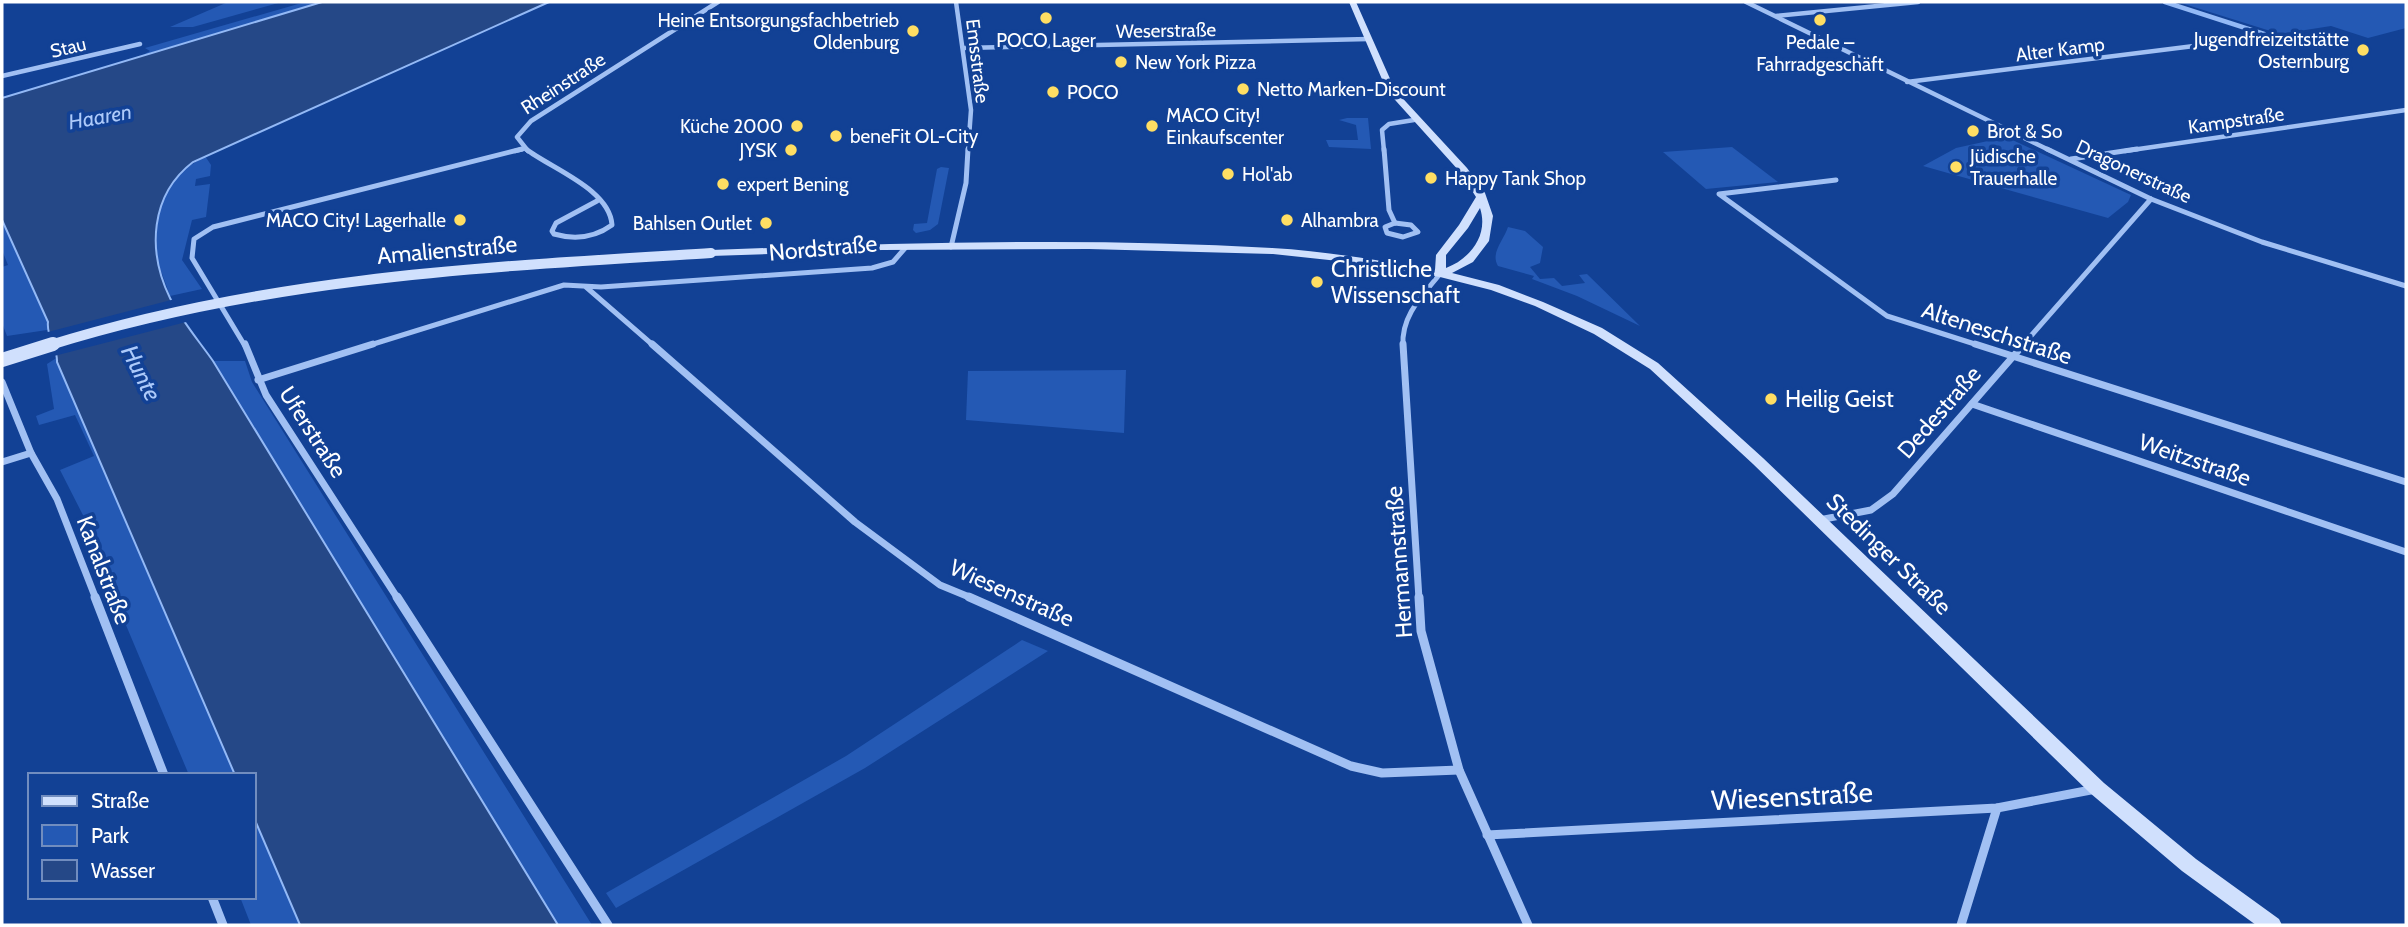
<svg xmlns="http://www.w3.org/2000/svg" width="2408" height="927" viewBox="0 0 2408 927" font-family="Cabin,sans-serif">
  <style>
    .green { fill: #2459b4 }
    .water { fill: #254887; stroke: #93b9f6; stroke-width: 2 }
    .pier { fill: #124195 }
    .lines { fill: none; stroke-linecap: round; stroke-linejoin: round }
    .stream { stroke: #93b9f6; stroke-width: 4.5 }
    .street-far3 { stroke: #a1c0f3; stroke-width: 4.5 }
    .street-far2 { stroke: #a1c0f3; stroke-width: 5 }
    .street-far1 { stroke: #a1c0f3; stroke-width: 7 }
    .street { stroke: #a1c0f3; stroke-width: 9 }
    .secondary { fill: #d0e0fd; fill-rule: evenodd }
    .secondary-bridge-far1 { stroke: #d0e0fd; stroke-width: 10 }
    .secondary-bridge { stroke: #d0e0fd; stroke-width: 14 }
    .poi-dot { fill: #ffde63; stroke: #124195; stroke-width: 2.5 }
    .labels { text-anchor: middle; stroke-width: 7; stroke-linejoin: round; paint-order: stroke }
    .far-poi-label { font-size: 19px; fill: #fff; stroke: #124195; text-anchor: start }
    .far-street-label { font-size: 19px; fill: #fff; stroke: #124195 }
    .far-water-label { font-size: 21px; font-style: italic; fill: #adcafa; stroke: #124195 }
    .street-label { font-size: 23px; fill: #fff; stroke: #124195 }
    .poi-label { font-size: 23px; fill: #fff; stroke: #124195; text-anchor: start }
    .water-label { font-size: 24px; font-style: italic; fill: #adcafa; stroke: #124195 }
    .near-street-label { font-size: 28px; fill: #fff; stroke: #124195 }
  </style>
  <rect width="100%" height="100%" fill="#124195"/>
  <!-- green -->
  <g class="green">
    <polygon points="228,2 282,2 193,27 170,27"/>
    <polygon points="305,2 322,2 143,55 150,51 145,48"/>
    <polygon points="2189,2 2406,2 2406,28 2368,38 2331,26 2280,34 2181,3"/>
    <polygon points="1347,118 1368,118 1371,149 1329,147 1326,140 1358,140 1356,125 1339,120"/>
    <polygon points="2006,137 2131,195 2128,202 2108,218 1923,166 1956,148"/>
    <polygon points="1732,147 1778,182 1706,189 1663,152"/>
    <polygon points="205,156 211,165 210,176 196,179 195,186 210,184 206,217 192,220 182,260 202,289 170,296 156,257 158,210 177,174"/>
    <polygon points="941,167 949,168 938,224 930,230 916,233 913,230 914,224 927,223 937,169"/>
    <polygon points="2,220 48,322 47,330 7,336 2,323 2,267 8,265 2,250"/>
    <path d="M1508,227L1525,231L1543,247L1540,263L1530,267L1540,279L1554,278L1562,286L1585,283L1579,275L1587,274L1640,326L1577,296L1532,279L1534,276L1498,266C1490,253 1504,240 1508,227Z"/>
    <polygon points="58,357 131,535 235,775 189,775 123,618 88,525 60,470 94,456 75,415 39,425 36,416 54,409 47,364"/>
    <polygon points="213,361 245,361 252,382 592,925 558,925"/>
    <polygon points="1126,370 1124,433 966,420 968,371"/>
    <polygon points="1022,640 1048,651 865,768 616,908 606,893 846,756"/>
    <polygon points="254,818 300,925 251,925 240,897 254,897"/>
  </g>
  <!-- water -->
  <path class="water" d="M322,2H549L193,162C150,195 147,251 170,298C181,320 199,341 213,361L558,925H300L254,818V775H235L57,362C58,348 46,337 48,322L2,220V98Z"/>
  <!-- pier -->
  <polygon class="pier" points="175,299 190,321 54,356 44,333"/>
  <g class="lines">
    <!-- stream -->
    <polyline class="stream" points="2165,2 2264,34"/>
    <!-- street-far3 -->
    <g class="street-far3">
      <polyline points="956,2 971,110 968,151"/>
      <polyline points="1746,2 2051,151"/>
      <polyline points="1776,16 1918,2"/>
      <polyline points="963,48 1369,39"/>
      <polyline points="2,76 140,44"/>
      <polyline points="1907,82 2218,43"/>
      <polyline points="515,151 523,149"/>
      <polyline points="528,151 517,137 531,121 718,2"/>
      <polyline points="1384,151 1382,130 1389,124 1414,120"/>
      <polyline points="2125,151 2406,110"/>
    </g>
    <!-- street-far2 -->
    <g class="street-far2">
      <path d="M526,149C550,168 610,189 612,225C594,238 575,240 554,234L552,231L556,223L597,201"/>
      <polyline points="1384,149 1389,210 1395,223"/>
      <polyline points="2047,149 2151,199 2262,242 2406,286"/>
      <polyline points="2071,159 2137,149"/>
      <polyline points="1836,180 1719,194 1887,316 1981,346"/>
      <polygon points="1395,223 1411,225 1418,232 1403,237 1387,233 1385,227"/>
      <polyline points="951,247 966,183 968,149"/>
      <polyline points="586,287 654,346"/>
      <polyline points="245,346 192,258 194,239 213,227 522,149"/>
      <polyline points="367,346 564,285 601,287 872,268 893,262 906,247"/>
      <path d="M1403,346C1401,316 1422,296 1440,274"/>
      <polyline points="2022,346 2151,199"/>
    </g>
    <!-- street-far1 -->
    <g class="street-far1">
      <polyline points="245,344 266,395 398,599"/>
      <polyline points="652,344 855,522 940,585 974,599"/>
      <polyline points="1403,344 1419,599"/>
      <polyline points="1975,344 2406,482"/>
      <polyline points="258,380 373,344"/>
      <polyline points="2,382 31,453 57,499 96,599"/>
      <polyline points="1972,404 2406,552"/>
      <polyline points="2,462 31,453"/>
      <polyline points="1819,520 1871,510 1893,494 2024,344"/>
    </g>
    <!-- street -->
    <g class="street">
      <polyline points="95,597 164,775"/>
      <polyline points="397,597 608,925"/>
      <polyline points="969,597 1351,766 1382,773 1459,770"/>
      <polyline points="1419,597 1421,631 1459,770 1528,925"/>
      <polyline points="1487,835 1997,808 2096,789"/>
      <polyline points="212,897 223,925"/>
      <polyline points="1961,925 1997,808"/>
    </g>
    <!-- secondary -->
    <path class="secondary" d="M1349,2H1356L1395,90L1467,168L1485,193L1493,216L1489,241L1473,262L1452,273L1499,285L1543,302L1602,328L1658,363L1763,458L2104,783L2196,859L2279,919L2282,925H2256L2182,871L2090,793L1753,464L1650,369L1594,334L1535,306L1491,290L1440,277L1357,263L1273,254L1089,249L882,250L711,256L706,253L711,250C898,243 1086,237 1272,248C1327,251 1381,261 1435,270L1436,255L1459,225L1476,197L1460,172L1387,91ZM1480,208C1489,235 1470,259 1446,268V255L1468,228Z"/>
    <!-- secondary-bridge-far1 -->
    <path class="secondary-bridge-far1" d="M47,346C268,277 483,267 711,253"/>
    <!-- secondary-bridge -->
    <polyline class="secondary-bridge" points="2,360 53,344"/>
  </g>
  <!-- markers -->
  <g class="poi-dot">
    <circle cx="1046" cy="18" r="7"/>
    <circle cx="1820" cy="20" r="7"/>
    <circle cx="913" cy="31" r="7"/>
    <circle cx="2363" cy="50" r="7"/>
    <circle cx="1121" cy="62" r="7"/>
    <circle cx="1243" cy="89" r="7"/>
    <circle cx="1053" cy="92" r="7"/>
    <circle cx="797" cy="126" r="7"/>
    <circle cx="1152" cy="126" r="7"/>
    <circle cx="1973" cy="131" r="7"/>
    <circle cx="836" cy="136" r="7"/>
    <circle cx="791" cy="150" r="7"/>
    <circle cx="1956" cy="167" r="7"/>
    <circle cx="1228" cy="174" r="7"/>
    <circle cx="1431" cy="178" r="7"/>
    <circle cx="723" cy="184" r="7"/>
    <circle cx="460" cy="220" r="7"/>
    <circle cx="1287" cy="220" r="7"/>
    <circle cx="766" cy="223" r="7"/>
    <circle cx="1317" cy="282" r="7"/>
    <circle cx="1771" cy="399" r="7"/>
  </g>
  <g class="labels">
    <!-- far-poi labels -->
    <g class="far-poi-label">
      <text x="899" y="27" text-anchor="end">Heine Entsorgungsfachbetrieb<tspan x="899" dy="22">Oldenburg</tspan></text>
      <text x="2349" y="46" text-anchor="end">Jugendfreizeitstätte<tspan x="2349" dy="22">Osternburg</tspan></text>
      <text x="1046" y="47" text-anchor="middle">POCO Lager</text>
      <text x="1820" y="49" text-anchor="middle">Pedale –<tspan x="1820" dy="22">Fahrradgeschäft</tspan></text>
      <text x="1135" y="69">New York Pizza</text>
      <text x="1257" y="96">Netto Marken-Discount</text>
      <text x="1067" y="99">POCO</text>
      <text x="1166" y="122">MACO City!<tspan x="1166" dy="22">Einkaufscenter</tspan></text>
      <text x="783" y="133" text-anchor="end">Küche 2000</text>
      <text x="1987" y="138">Brot &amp; So</text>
      <text x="850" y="143">beneFit OL-City</text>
      <text x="777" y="157" text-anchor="end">JYSK</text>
      <text x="1970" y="163">Jüdische<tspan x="1970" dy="22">Trauerhalle</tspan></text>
      <text x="1242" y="181">Hol'ab</text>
      <text x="1445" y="185">Happy Tank Shop</text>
      <text x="737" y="191">expert Bening</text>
      <text x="446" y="227" text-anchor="end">MACO City! Lagerhalle</text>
      <text x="1301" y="227">Alhambra</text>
      <text x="752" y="230" text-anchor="end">Bahlsen Outlet</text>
    </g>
    <!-- far-street labels -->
    <g class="far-street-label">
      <text transform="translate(1166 30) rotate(-1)" y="7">Weserstraße</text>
      <text transform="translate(68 47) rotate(-13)" y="7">Stau</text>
      <text transform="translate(2060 49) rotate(-7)" y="7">Alter Kamp</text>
      <text transform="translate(978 61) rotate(83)" y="7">Emsstraße</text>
      <text transform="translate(563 83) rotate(-33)" y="7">Rheinstraße</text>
      <text transform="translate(2236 120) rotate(-8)" y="7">Kampstraße</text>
      <text transform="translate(2134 171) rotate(25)" y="7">Dragonerstraße</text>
    </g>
    <!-- far-water labels -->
    <g class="far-water-label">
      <text transform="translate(100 117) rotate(-10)" y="7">Haaren</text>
    </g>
    <!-- street labels -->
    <g class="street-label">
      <text transform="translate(823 248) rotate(-5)" y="8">Nordstraße</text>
      <text transform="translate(447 250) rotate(-5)" y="8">Amalienstraße</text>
      <text transform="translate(1997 333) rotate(18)" y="8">Alteneschstraße</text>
      <text transform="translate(1939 412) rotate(-49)" y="8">Dedestraße</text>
      <text transform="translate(313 432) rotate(57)" y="8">Uferstraße</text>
      <text transform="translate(2195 460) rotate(19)" y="8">Weitzstraße</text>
      <text transform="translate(1889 554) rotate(44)" y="8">Stedinger Straße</text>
      <text transform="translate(1399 562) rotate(-94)" y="8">Hermannstraße</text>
      <text transform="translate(104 570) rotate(69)" y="8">Kanalstraße</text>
      <text transform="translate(1012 593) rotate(24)" y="8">Wiesenstraße</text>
    </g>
    <!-- poi labels -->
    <g class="poi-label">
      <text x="1331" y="277">Christliche<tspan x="1331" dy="26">Wissenschaft</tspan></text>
      <text x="1785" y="407">Heilig Geist</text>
    </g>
    <!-- water labels -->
    <g class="water-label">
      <text transform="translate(141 373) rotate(63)" y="8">Hunte</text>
    </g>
    <!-- near-street labels -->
    <g class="near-street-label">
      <text transform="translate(1792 796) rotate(-3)" y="10">Wiesenstraße</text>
    </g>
  </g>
  <!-- border -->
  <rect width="2408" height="927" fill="none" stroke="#ffffff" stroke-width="7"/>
  <!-- legend -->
  <rect x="28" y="773" width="228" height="126" fill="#124195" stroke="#718dbf" stroke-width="2"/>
  <rect x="42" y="796" width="35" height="10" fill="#d0e0fd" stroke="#718dbf" stroke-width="2"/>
  <text x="91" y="808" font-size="21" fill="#ffffff">Straße</text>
  <rect x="42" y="825" width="35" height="21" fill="#2459b4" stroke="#718dbf" stroke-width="2"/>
  <text x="91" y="843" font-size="21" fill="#ffffff">Park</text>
  <rect x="42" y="860" width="35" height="21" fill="#254887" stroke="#718dbf" stroke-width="2"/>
  <text x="91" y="878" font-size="21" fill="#ffffff">Wasser</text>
</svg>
